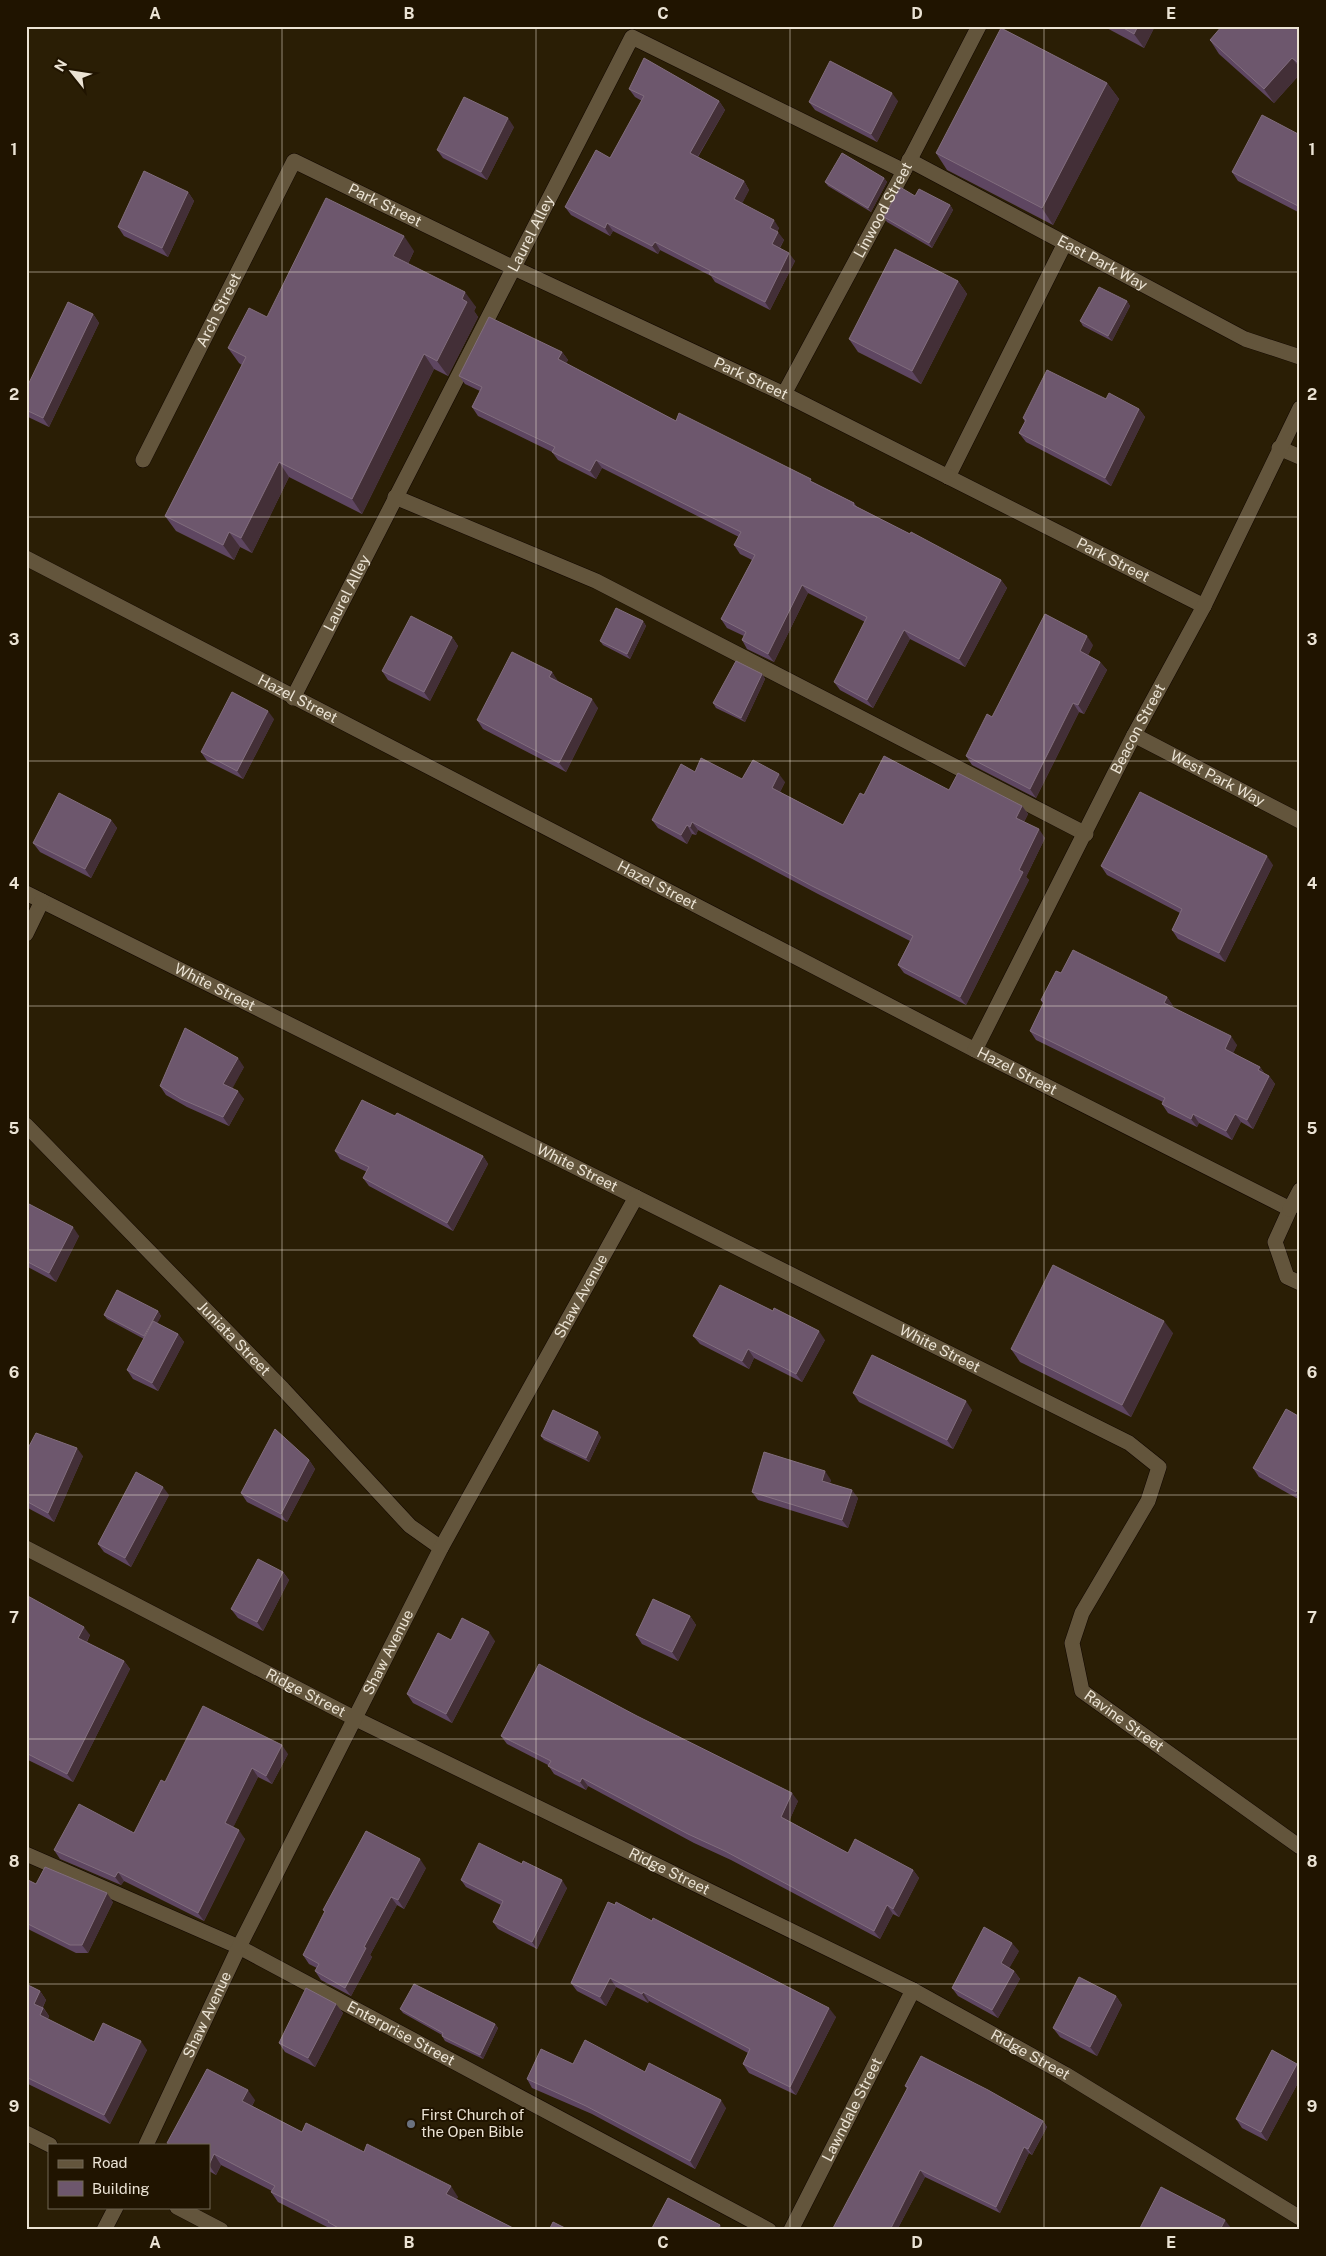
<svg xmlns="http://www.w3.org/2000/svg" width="1326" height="2256" viewBox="0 0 1326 2256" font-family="'Public Sans',sans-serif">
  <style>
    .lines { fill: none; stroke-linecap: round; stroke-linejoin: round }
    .lane-casing { stroke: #120700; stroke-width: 16 }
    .street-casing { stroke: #120700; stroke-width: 16 }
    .lane { stroke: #63553c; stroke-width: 15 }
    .street { stroke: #63553c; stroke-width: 15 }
    .wall { fill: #5e4661 }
    .shaded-wall { fill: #432f37 }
    .building { fill: #6d576d; stroke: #816d7d }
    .grid { fill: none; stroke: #ebe3d4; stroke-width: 1; stroke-opacity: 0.55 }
    .worship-dot { fill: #6b7280; stroke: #201400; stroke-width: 2 }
    .labels { text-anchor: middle; stroke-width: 4; stroke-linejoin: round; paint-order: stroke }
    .street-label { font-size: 15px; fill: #ebe3d4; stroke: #201400 }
    .poi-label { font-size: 15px; fill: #ebe3d4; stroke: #201400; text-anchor: start }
    .neatline { fill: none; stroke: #ebe3d4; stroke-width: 2 }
    .grid-label { font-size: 16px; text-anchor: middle; font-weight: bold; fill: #ebe3d4 }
  </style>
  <rect width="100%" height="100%" fill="#2a1e05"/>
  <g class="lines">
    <defs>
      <g id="lane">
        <polyline points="948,477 1065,243"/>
        <polyline points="395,497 596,581 1086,834"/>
        <path id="s1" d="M293,698L632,37L904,171"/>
      </g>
      <g id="street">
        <path id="s2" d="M909,160L1245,339L1300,357"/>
        <path id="s3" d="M784,394L904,171L979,26"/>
        <polyline points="1279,448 1300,457"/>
        <path id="s4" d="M143,460L294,161L512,267L784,394L1204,606"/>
        <path id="s5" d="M26,558L975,1050L1290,1209L1275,1242L1287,1277L1300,1283"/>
        <path id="s6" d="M1134,735L1300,821"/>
        <path id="s7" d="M26,893L1129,1443L1159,1467L1148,1501L1082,1613L1072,1643L1082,1691L1300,1847"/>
        <polyline points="26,934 42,901"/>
        <path id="s8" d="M975,1050L1134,735L1204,606L1300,408"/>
        <path id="s9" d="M26,1125L283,1389L410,1526L441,1548"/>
        <polyline points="1290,1209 1300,1190"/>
        <path id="s10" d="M26,1548L354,1718L913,1990L1065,2074L1300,2218"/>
        <path id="s11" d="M26,1854L239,1947L769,2230"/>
        <polyline points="26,2133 50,2145"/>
        <path id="s12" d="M146,2145L239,1947L441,1548L636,1197"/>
        <polyline points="177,2207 221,2230"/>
        <polyline points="104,2230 116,2207"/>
        <path id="s13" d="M791,2230L913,1990"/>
      </g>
    </defs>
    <!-- lane casing -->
    <use href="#lane" class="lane-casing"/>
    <!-- street casing -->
    <use href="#street" class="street-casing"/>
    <!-- lane -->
    <use href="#lane" class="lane"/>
    <!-- street -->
    <use href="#street" class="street"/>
  </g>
  <!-- wall -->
  <g class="wall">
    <polygon points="1103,26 1155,26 1144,48"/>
    <polygon points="1300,26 1300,74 1274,103 1219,54 1210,40"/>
    <polygon points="1107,83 1119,99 1053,225 947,170 936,153"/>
    <polygon points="629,89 719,101 725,110 698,157 744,181 749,190 742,203 779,228 777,232 784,240 780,248 795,261 770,310 715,282 711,276 660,250 658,254 613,231 610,236 571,215 565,207 610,158 642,101 635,97"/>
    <polygon points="898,101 877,142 815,110 809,102"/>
    <polygon points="514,127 487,180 443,158 437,150"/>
    <polygon points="1300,135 1300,213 1238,181 1232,172"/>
    <polygon points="884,178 887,182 871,212 828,186 825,182"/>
    <polygon points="188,192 194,201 168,257 124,236 118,227"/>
    <polygon points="915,196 950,205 953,210 932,248 887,222 884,217"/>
    <polygon points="414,251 408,264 476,307 474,311 478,317 448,376 434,369 362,514 289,477 252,553 240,547 234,560 176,531 165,516 242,365 239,363 228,348 267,317"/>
    <polygon points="958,281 967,294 921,384 858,352 849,339"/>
    <polygon points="1127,301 1130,306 1112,341 1083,326 1080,321"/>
    <polygon points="93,314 99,323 49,427 26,416 26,389"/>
    <polygon points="562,352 568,360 566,363 676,421 813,482 854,503 857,507 1001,580 1007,588 965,667 910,639 873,708 840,690 834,682 865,622 808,593 774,662 747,649 742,640 744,636 727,628 721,619 752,560 740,554 734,545 739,537 602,468 596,479 558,460 552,452 478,416 472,407 480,391 465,384 459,376"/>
    <polygon points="1139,409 1145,417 1111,486 1026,442 1019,433 1025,422 1023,418"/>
    <polygon points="643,621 646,626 630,659 603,645 600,641"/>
    <polygon points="452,637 458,646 430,701 388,680 382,671"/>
    <polygon points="1093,645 1088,655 1100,662 1107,670 1084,714 1079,712 1036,798 972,765 966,756 992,717"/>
    <polygon points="552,672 557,681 598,708 566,772 483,729 477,720"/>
    <polygon points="762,674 765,679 745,722 716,708 713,703"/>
    <polygon points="274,719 243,779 207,761 201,752"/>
    <polygon points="742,779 785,782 780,792 843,825 864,795 949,790 1022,806 1028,814 1024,822 1045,838 1026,877 1029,880 966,1005 904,973 898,965 910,941 818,894 698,830 696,835 692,834 687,844 658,828 652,820"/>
    <polygon points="111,820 117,828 91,878 40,852 33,843"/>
    <polygon points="1273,865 1225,962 1178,939 1172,930 1180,913 1107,875 1101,866"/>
    <polygon points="1061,973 1167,997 1173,1006 1172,1007 1237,1045 1233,1053 1260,1067 1265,1074 1269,1076 1275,1084 1253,1129 1241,1122 1232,1140 1199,1123 1197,1127 1168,1113 1162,1104 1163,1102 1036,1040 1030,1031 1043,1004 1041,1000"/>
    <polygon points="244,1067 232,1088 244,1099 229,1126 187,1107 166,1095 160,1086"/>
    <polygon points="335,1151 483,1156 488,1164 453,1231 369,1186 363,1178 367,1172 340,1159"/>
    <polygon points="26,1209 79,1236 56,1282 26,1266"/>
    <polygon points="158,1311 161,1316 157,1323 178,1334 184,1342 158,1391 133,1379 127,1370 144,1339 107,1319 104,1315"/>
    <polygon points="1173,1333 1131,1417 1020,1362 1011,1349"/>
    <polygon points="693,1336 825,1340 802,1382 754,1358 749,1369 700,1344"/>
    <polygon points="853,1393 972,1410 953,1449 859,1402"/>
    <polygon points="1300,1417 1300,1500 1259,1477 1253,1468"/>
    <polygon points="541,1436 601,1437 589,1462 544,1440"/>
    <polygon points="26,1452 83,1456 54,1522 26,1507"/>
    <polygon points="309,1460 315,1469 287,1522 247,1502 241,1493"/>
    <polygon points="831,1480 830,1483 858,1498 848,1528 758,1500 752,1492"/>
    <polygon points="169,1495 131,1567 104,1552 98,1544"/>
    <polygon points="283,1572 289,1580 263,1631 238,1618 231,1609"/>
    <polygon points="26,1595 90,1635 87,1642 124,1661 130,1669 73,1782 26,1759"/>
    <polygon points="690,1616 696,1625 678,1661 642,1644 636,1635"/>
    <polygon points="451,1640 495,1641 452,1723 413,1703 407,1694"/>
    <polygon points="501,1736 798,1801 789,1821 848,1853 913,1870 919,1878 899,1917 893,1914 880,1939 731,1860 694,1843 588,1786 586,1790 554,1774 548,1765 507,1744"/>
    <polygon points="288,1754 272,1784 258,1777 233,1827 245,1839 204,1921 124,1881 121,1885 60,1859 54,1850 134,1833 165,1782"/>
    <polygon points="522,1864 567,1888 537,1949 498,1929 493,1922 501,1905 466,1887 461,1880"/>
    <polygon points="426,1868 404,1909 397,1905 370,1955 372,1957 351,1996 321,1980 315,1971 317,1968 309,1964 303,1955 325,1912 323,1910"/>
    <polygon points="26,1879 36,1884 113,1902 88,1953 76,1953 26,1928"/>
    <polygon points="608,1902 836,2017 796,2095 749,2073 743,2064 748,2053 649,2001 648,2003 616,1987 606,2006 577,1991 571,1983"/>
    <polygon points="1019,1951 1009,1968 1014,1971 1020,1979 998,2018 958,1996 952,1988"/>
    <polygon points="26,1984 40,1991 46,2000 43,2007 49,2016 48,2019 94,2042 147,2050 110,2124 26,2083"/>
    <polygon points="1116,1996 1122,2005 1097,2056 1060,2037 1053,2028"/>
    <polygon points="336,2004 343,2013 315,2067 285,2052 279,2043"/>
    <polygon points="400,2009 495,2024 498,2028 483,2059 445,2041 442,2036 442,2035 403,2013"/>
    <polygon points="573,2064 726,2108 695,2169 592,2114 532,2088 527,2079"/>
    <polygon points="1300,2067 1300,2079 1267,2141 1242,2128 1236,2119"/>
    <polygon points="905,2086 1043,2121 1047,2127 1032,2155 1029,2153 1000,2213 925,2177 897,2230 907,2089"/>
    <polygon points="255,2100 252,2106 302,2132 364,2152 458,2197 456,2199 517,2230 333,2230 278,2202 271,2192 272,2191 221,2165 216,2175 209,2171 209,2145 169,2145 167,2143"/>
  </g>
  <!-- shaded-wall -->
  <g class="shaded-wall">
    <polygon points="1138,26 1155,26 1144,48 1134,34"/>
    <polygon points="1292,58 1300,68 1300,74 1274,103 1264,89"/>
    <polygon points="1107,83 1119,99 1053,225 1042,208"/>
    <polygon points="892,93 898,101 877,142 871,134"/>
    <polygon points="719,101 725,110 695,161 690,153"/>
    <polygon points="508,118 514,127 487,180 481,172"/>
    <polygon points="884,178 887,182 871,212 868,208"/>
    <polygon points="744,181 749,190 740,208 734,199"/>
    <polygon points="188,192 194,201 168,257 162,248"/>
    <polygon points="950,205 953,210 932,248 929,243"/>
    <polygon points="774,220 779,228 775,236 770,228"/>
    <polygon points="607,223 613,231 610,236 605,228"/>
    <polygon points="778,232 784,240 777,252 772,244"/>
    <polygon points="404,236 414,251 404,272 393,256"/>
    <polygon points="655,242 660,250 658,254 652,246"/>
    <polygon points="789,253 795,261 770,310 765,302"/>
    <polygon points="958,281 967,294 921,384 912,371"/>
    <polygon points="465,292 476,307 474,311 478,317 448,376 437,361"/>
    <polygon points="1127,301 1130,306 1112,341 1108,336"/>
    <polygon points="93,314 99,323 49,427 43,418"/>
    <polygon points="562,352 568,360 564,368 558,359"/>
    <polygon points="424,354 434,369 362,514 352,499"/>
    <polygon points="1139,409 1145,417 1111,486 1105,478"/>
    <polygon points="596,460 602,468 596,479 590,471"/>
    <polygon points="279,462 289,477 252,553 241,538"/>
    <polygon points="229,532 240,547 234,560 223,545"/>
    <polygon points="1001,580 1007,588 965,667 959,659"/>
    <polygon points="802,585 808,593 774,662 768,654"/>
    <polygon points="643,621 646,626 630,659 627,654"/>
    <polygon points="904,630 910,639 873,708 867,700"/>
    <polygon points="1087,636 1093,645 1086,659 1080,651"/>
    <polygon points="452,637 458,646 430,701 424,692"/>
    <polygon points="1100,662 1107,670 1084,714 1078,705"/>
    <polygon points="552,672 558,681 555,686 549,677"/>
    <polygon points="762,674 765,679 745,722 741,718"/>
    <polygon points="592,699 598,708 566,772 559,763"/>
    <polygon points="1073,703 1079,712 1036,798 1030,789"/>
    <polygon points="268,711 274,719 243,779 237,771"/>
    <polygon points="779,774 785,782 778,796 772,788"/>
    <polygon points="1022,806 1028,814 1022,826 1016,818"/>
    <polygon points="111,820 117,828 91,878 85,869"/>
    <polygon points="692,822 698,830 696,835 690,827"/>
    <polygon points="687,825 692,834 687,844 681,835"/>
    <polygon points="1039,829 1045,838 1026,877 1029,880 966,1005 960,997 1019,870"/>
    <polygon points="1267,856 1273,865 1225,962 1219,953"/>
    <polygon points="1167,997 1173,1006 1170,1011 1164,1003"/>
    <polygon points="1231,1036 1237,1045 1231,1058 1225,1049"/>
    <polygon points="238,1058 244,1067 230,1093 223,1084"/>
    <polygon points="1260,1067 1266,1076 1258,1070"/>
    <polygon points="1269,1076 1275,1084 1253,1129 1247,1120"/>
    <polygon points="238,1091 244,1099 229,1126 223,1117"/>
    <polygon points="1193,1114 1199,1123 1197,1127 1191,1119"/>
    <polygon points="1235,1114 1241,1122 1232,1140 1226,1131"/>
    <polygon points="483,1156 488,1164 453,1231 447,1223"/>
    <polygon points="73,1227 79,1236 56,1282 49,1273"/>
    <polygon points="158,1311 161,1316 148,1341 144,1336"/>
    <polygon points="1164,1321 1173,1333 1131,1417 1122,1405"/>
    <polygon points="819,1331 825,1340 802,1382 796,1374"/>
    <polygon points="178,1334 184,1342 158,1391 152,1383"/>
    <polygon points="748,1349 754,1358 749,1369 742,1361"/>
    <polygon points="966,1401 972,1410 953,1449 947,1440"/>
    <polygon points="598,1432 601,1437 589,1462 586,1458"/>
    <polygon points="77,1448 83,1456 54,1522 48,1513"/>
    <polygon points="309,1460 315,1469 287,1522 281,1514"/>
    <polygon points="825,1471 831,1480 828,1489 822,1481"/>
    <polygon points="1300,1484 1300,1498 1296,1492"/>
    <polygon points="163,1487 169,1495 131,1567 125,1558"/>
    <polygon points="852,1490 858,1498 848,1528 842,1520"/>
    <polygon points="283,1572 289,1580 263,1631 257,1622"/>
    <polygon points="690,1616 696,1625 678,1661 672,1652"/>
    <polygon points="84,1627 90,1635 84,1646 78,1638"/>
    <polygon points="489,1632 495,1641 452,1723 446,1714"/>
    <polygon points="124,1661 130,1669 73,1782 67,1774"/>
    <polygon points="282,1745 288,1754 272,1784 266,1776"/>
    <polygon points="252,1768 258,1777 231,1832 225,1823"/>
    <polygon points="582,1778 588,1786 586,1790 580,1782"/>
    <polygon points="792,1793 798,1801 787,1826 781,1817"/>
    <polygon points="239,1830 245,1839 204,1921 198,1913"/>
    <polygon points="420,1859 426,1868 404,1909 398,1900"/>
    <polygon points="913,1870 919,1878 899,1917 893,1909"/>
    <polygon points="118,1872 124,1881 121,1885 115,1877"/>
    <polygon points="562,1880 567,1888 537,1949 532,1942"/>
    <polygon points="107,1893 113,1902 88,1953 82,1945"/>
    <polygon points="391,1897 397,1905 370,1955 372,1957 351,1996 345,1988 364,1947"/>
    <polygon points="887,1905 893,1914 880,1939 874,1931"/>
    <polygon points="1012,1943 1019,1951 1007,1972 1001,1963"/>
    <polygon points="1014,1971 1020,1979 998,2018 992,2010"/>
    <polygon points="610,1978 616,1987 606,2006 600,1997"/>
    <polygon points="40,1991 46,2000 40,2012 34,2004"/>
    <polygon points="643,1992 649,2001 648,2003 642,1994"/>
    <polygon points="1116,1996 1122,2005 1097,2056 1090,2047"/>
    <polygon points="336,2004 343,2013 315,2067 308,2058"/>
    <polygon points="43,2008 49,2016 46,2024 40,2015"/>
    <polygon points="829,2008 836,2017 796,2095 790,2087"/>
    <polygon points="495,2024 498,2028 483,2059 480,2055"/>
    <polygon points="141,2041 147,2050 110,2124 104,2115"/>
    <polygon points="1297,2064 1300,2067 1300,2079 1267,2141 1261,2132"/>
    <polygon points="248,2090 255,2100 249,2111 242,2101"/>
    <polygon points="721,2100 726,2108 695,2169 690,2161"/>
    <polygon points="1043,2121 1047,2127 1032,2155 1028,2149"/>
    <polygon points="1024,2147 1029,2153 1000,2213 996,2207"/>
    <polygon points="214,2154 221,2165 216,2175 209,2165"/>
    <polygon points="920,2170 925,2177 897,2230 890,2230"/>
    <polygon points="451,2186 458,2197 453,2204 446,2194"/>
    <polygon points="1225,2220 1231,2228 1231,2230 1220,2230"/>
    <polygon points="720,2225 723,2230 717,2230"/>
  </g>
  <!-- building -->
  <g class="building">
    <polygon points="1120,26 1138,26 1134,34"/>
    <polygon points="1222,26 1300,26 1300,64 1292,58 1264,89 1210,40"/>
    <polygon points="1001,28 1107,83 1042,208 936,153"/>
    <polygon points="644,58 719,101 690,153 744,181 734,199 774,220 770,228 778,232 772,244 789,253 765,302 709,274 711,271 655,242 652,246 607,223 605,228 565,207 596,150 610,158 644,96 629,89"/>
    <polygon points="830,61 892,93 871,134 809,102"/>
    <polygon points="464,97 508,118 481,172 437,150"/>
    <polygon points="1262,115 1300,135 1300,207 1232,172"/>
    <polygon points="842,153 884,178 868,208 825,182"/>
    <polygon points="144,171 188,192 162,248 118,227"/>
    <polygon points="900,187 915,196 919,189 950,205 929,243 884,217"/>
    <polygon points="326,198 404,236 393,256 465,292 462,299 467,302 437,361 424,354 352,499 279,462 241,538 229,532 223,545 165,516 246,357 228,348 249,308 267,317"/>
    <polygon points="895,249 958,281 912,371 849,339"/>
    <polygon points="1099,287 1127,301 1108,336 1080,321"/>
    <polygon points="68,302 93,314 43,418 26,410 26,389"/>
    <polygon points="489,317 562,352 558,359 676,421 679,413 811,479 810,481 854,503 853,505 910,534 911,532 1001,580 959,659 904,630 867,700 834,682 867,617 802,585 768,654 742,640 746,632 721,619 755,555 734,545 741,532 596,460 590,471 552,452 555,447 472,407 482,387 459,376"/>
    <polygon points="1047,370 1106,399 1109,393 1139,409 1105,478 1019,433 1026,420 1023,418"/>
    <polygon points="616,608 643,621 627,654 600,641"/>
    <polygon points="1045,614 1087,636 1080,651 1100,662 1078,705 1073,703 1030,789 966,756 987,714 992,717"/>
    <polygon points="411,616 452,637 424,692 382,671"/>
    <polygon points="512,652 552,672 549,677 592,699 559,763 477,720"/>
    <polygon points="736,661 762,674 741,718 713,703"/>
    <polygon points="232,692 268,711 237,771 201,752"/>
    <polygon points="884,756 949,790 958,773 1022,806 1016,818 1039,829 1019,870 1023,872 960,997 898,965 913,936 812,886 692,822 690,827 687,825 681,835 652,820 681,764 695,772 701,758 742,779 753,760 779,774 772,788 843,825 860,793 864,795"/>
    <polygon points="1140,792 1267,856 1219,953 1172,930 1182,909 1101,866"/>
    <polygon points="59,793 111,820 85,869 33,843"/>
    <polygon points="1073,950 1167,997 1164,1003 1231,1036 1225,1049 1260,1067 1258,1070 1269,1076 1247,1120 1235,1114 1226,1131 1193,1114 1191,1119 1162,1104 1165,1098 1030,1031 1044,1002 1041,1000 1056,971 1061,973"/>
    <polygon points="185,1028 238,1058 223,1084 238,1091 223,1117 181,1099 160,1086"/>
    <polygon points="362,1100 395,1116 397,1113 483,1156 447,1223 363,1178 369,1167 335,1151"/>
    <polygon points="29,1204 73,1227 49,1273 26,1261 26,1209"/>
    <polygon points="1053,1265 1164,1321 1122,1405 1011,1349"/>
    <polygon points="720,1285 773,1311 774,1308 819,1331 796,1374 748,1349 742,1361 693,1336"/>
    <polygon points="117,1290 158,1311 144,1336 104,1315"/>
    <polygon points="153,1321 178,1334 152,1383 127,1370"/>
    <polygon points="872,1355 966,1401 947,1440 853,1393"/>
    <polygon points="1286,1409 1300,1417 1300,1484 1296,1492 1253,1468"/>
    <polygon points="553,1410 598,1432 586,1458 541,1436"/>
    <polygon points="275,1429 309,1460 281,1514 241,1493"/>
    <polygon points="36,1433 77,1448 48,1513 26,1501 26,1452"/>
    <polygon points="764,1452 825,1471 822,1481 852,1490 842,1520 752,1492"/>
    <polygon points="136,1472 163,1487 125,1558 98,1544"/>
    <polygon points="258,1559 283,1572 257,1622 231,1609"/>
    <polygon points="26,1595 84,1627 78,1638 124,1661 67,1774 26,1753"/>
    <polygon points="653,1599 690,1616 672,1652 636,1635"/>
    <polygon points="462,1618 489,1632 446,1714 407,1694 438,1633 451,1640"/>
    <polygon points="539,1664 637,1716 792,1793 781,1817 848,1853 855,1839 913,1870 893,1909 887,1905 874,1931 725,1851 688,1834 582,1778 580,1782 548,1766 551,1761 501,1736"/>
    <polygon points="203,1706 282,1745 266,1776 252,1768 225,1823 239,1830 198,1913 118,1872 115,1877 54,1850 79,1804 134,1833 161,1780 165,1782"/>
    <polygon points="366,1831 420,1859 398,1900 391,1897 364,1947 366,1948 345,1988 315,1971 319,1964 303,1955 325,1911 323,1910"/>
    <polygon points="479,1843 522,1864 523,1861 562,1880 532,1942 493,1922 503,1901 461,1880"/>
    <polygon points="45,1867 107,1893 82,1945 70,1945 26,1923 26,1879 36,1884"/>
    <polygon points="608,1902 615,1905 616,1902 652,1921 653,1918 829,2008 790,2087 743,2064 750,2049 643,1992 642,1994 610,1978 600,1997 571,1983"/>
    <polygon points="984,1927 1012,1943 1001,1963 1014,1971 992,2010 952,1988"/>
    <polygon points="1079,1977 1116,1996 1090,2047 1053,2028"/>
    <polygon points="26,1984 40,1991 34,2004 43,2008 40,2015 94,2042 103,2023 141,2041 104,2115 26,2077"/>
    <polygon points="414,1984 495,2024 480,2055 442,2036 443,2033 400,2009"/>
    <polygon points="306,1988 336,2004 308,2058 279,2043"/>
    <polygon points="585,2040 645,2072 649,2063 721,2100 690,2161 586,2106 527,2079 541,2049 573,2064"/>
    <polygon points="1272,2050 1297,2064 1261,2132 1236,2119"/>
    <polygon points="921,2056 988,2090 1043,2121 1028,2149 1024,2147 996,2207 920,2170 890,2230 832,2230 908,2087 905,2086"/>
    <polygon points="207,2069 248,2090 242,2101 302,2132 306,2123 364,2152 367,2144 451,2186 446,2194 517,2230 342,2230 328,2222 329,2221 271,2192 275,2186 214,2154 209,2165 209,2145 171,2145 167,2143"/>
    <polygon points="1161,2187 1225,2220 1220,2230 1139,2230"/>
    <polygon points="668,2198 720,2225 717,2230 651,2230"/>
    <polygon points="553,2222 569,2230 549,2230"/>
  </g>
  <!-- grid -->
  <path class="grid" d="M282,26V2230M536,26V2230M790,26V2230M1044,26V2230M26,272H1300M26,517H1300M26,761H1300M26,1006H1300M26,1250H1300M26,1495H1300M26,1739H1300M26,1984H1300"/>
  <!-- markers -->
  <circle class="worship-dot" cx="411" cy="2124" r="5"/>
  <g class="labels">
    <!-- street labels -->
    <g class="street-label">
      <text dy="5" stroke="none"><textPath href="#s4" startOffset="436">Park Street</textPath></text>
      <text dy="5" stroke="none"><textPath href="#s3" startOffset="209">Linwood Street</textPath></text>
      <text dy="5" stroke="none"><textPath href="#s1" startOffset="522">Laurel Alley</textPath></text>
      <text dy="5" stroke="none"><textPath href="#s2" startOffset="219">East Park Way</textPath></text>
      <text dy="5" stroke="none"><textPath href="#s4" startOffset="168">Arch Street</textPath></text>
      <text dy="5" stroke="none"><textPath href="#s4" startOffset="841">Park Street</textPath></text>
      <text dy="5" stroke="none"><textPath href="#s4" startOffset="1246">Park Street</textPath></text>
      <text dy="5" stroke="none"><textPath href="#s1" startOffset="118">Laurel Alley</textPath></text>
      <text dy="5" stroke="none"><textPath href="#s5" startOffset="306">Hazel Street</textPath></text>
      <text dy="5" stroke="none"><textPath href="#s8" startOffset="360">Beacon Street</textPath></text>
      <text dy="5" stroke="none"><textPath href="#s6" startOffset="94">West Park Way</textPath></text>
      <text dy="5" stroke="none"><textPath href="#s5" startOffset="711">Hazel Street</textPath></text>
      <text dy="5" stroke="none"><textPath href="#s7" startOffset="211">White Street</textPath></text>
      <text dy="5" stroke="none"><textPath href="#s5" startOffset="1116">Hazel Street</textPath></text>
      <text dy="5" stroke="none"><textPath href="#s7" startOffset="616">White Street</textPath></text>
      <text dy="5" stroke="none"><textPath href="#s12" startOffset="954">Shaw Avenue</textPath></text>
      <text dy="5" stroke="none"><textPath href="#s9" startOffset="298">Juniata Street</textPath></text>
      <text dy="5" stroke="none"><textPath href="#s7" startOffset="1021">White Street</textPath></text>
      <text dy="5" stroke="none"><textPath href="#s12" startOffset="549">Shaw Avenue</textPath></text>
      <text dy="5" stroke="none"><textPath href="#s10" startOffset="315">Ridge Street</textPath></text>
      <text dy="5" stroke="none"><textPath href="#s7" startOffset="1569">Ravine Street</textPath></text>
      <text dy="5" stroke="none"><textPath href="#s10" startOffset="720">Ridge Street</textPath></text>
      <text dy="5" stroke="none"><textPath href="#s12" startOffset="144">Shaw Avenue</textPath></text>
      <text dy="5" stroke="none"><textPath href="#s11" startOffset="416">Enterprise Street</textPath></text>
      <text dy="5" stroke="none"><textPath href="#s10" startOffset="1125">Ridge Street</textPath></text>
      <text dy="5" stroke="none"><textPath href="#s13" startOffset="135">Lawndale Street</textPath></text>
    </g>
    <!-- poi labels -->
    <g class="poi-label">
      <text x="421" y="2120">First Church of<tspan x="421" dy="17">the Open Bible</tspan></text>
    </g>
  </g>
  <!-- border -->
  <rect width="1326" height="2256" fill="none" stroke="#201400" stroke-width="55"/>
  <!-- legend -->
  <rect x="48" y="2144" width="162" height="65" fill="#201400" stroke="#716755"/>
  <rect x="58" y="2160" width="25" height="8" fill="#63553c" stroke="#716755"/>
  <text x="92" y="2168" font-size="15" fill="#ebe3d4">Road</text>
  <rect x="58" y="2181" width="25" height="15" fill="#6d576d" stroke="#716755"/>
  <text x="92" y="2194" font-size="15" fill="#ebe3d4">Building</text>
  <!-- north arrow -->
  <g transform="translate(72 72) rotate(300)" stroke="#201400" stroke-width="4" paint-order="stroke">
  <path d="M0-4L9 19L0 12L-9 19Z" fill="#ebe3d4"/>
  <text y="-8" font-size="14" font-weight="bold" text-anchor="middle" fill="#ebe3d4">N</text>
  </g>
  <rect x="28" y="28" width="1270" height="2200" class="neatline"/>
  <g class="grid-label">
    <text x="155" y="19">A</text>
    <text x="409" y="19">B</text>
    <text x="663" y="19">C</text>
    <text x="917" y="19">D</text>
    <text x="1171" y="19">E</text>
    <text x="14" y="155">1</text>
    <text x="1312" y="155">1</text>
    <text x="14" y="400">2</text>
    <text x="1312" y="400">2</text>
    <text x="14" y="645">3</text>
    <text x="1312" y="645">3</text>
    <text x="14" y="889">4</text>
    <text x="1312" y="889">4</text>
    <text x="14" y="1134">5</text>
    <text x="1312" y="1134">5</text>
    <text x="14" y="1378">6</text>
    <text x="1312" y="1378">6</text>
    <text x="14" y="1623">7</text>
    <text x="1312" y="1623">7</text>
    <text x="14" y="1867">8</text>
    <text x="1312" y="1867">8</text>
    <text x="14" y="2112">9</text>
    <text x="1312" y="2112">9</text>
    <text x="155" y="2248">A</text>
    <text x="409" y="2248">B</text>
    <text x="663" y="2248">C</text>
    <text x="917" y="2248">D</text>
    <text x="1171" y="2248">E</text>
  </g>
</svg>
